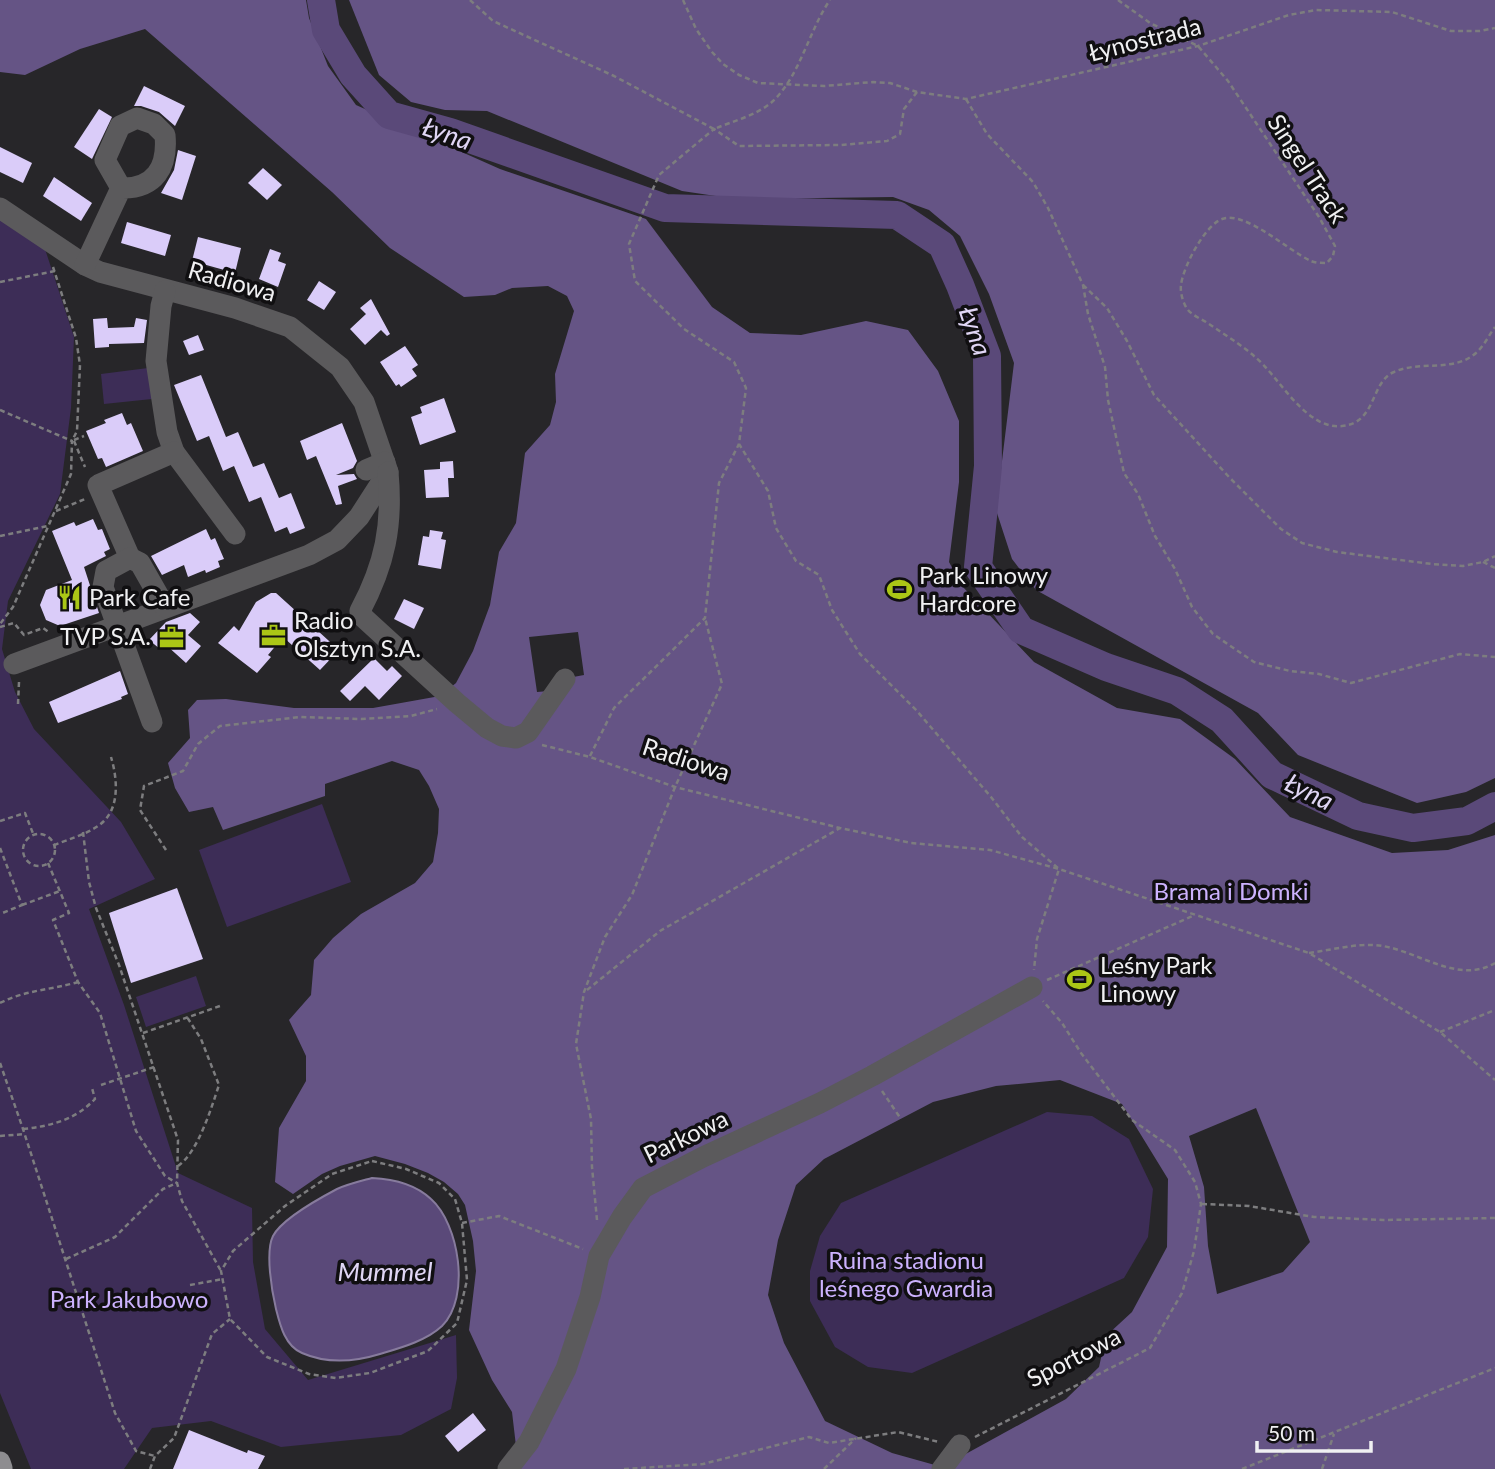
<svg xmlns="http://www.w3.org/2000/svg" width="1495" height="1469" viewBox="0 0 1495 1469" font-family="Lato,sans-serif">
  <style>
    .green { fill: #3d2d57 }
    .forest { fill: #655485; fill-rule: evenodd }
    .water { fill: #5a4979; stroke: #877b9d; stroke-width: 2 }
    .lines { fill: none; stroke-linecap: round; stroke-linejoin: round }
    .river { stroke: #5a4979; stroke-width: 28 }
    .building { fill: #daccf9 }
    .path { stroke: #7d7d7f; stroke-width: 2.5; stroke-dasharray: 5 3.5; stroke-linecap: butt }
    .minor { stroke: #5b5a5c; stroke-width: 21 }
    .major { stroke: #8e8d90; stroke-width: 21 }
    .labels { text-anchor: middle; stroke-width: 7; stroke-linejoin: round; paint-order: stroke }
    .street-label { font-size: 24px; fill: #f0f0f2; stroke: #100f11 }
    .poi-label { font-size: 24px; fill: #f0f0f2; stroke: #100f11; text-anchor: start }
    .park-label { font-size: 24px; fill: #ccb2fe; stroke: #100f11 }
    .water-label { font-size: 26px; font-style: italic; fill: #e0d6f5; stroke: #100f11 }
  </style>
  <rect width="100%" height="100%" fill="#272629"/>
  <!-- green -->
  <g class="green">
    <polygon points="0,218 44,246 74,337 71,408 60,494 8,601 2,649 15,692 34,729 121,822 155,879 89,909 124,1005 178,1173 252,1208 253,1262 265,1329 308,1380 456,1335 457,1378 451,1409 401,1435 281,1447 211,1421 152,1428 124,1469 31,1469 0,1393"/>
    <polygon points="148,368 152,399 104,404 101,374"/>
    <polygon points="322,804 351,882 227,927 199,850"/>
    <polygon points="196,976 206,1006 146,1027 136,997"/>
    <polygon points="1047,1112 1092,1116 1129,1139 1153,1189 1148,1237 1124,1278 912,1373 868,1367 835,1347 810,1301 810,1271 820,1236 841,1203"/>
  </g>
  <!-- forest -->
  <g class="forest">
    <path d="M0,0H306L309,18L328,66L356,105L500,169L646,219L712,307L750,333L801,335L866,321L908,330L938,371L959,421V482L949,562L962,586L1034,662L1117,708L1180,719L1235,759L1290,817L1392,853L1448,850L1495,835V1469H500L516,1446L512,1412L492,1380L469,1330L476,1271L473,1241L465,1205L458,1194L444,1182L428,1173L405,1164L375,1156L340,1166L322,1174L293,1194L275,1182L279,1128L306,1081V1056L289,1020L311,995L314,960L333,938L361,914L415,883L433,862L438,833L439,809L429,786L419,770L392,761L325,784V796L223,830L213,807L189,812L175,788L168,763L190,738L188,710L197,700L226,699L294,708H373L440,696L456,683L473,651L490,605L499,552L516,523L525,453L550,425L556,402L555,374L574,311L567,296L548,286L512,288L495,295L464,297L390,248L332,192L145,29L80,49L25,75L0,72ZM578,632L584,675L557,680L549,691L537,692L529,637ZM1060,1080L1122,1104L1168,1179L1167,1247L1132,1312L1106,1336L1099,1367L1066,1399L942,1467L892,1453L825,1421L784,1343L768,1295L778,1240L796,1185L824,1159L933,1102L996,1086ZM1256,1108L1310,1242L1283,1272L1217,1294L1208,1246L1204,1187L1189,1136Z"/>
    <polygon points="349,0 1495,0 1495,778 1466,792 1417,803 1298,755 1258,713 1036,590 1012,559 996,510 1014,363 989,294 960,236 929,210 893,197 736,199 682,191 487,111 445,110 411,102 379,75"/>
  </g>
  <!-- water -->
  <path class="water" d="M372,1178C393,1179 415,1184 431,1199C459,1224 471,1297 442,1326C426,1341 400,1348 380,1354C354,1362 327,1364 302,1353C285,1346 280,1325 276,1309C272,1292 265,1252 273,1236C282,1219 320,1198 337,1189C348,1184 361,1181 372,1178Z"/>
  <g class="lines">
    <!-- river -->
    <polyline class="river" points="321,0 326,30 353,75 389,115 450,132 665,208 897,215 942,245 960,285 987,356 988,466 978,567 1021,630 1106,667 1177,691 1222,720 1272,775 1358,816 1413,828 1467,821 1495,806"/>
  </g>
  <!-- building -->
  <g class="building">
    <polygon points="144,86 185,106 175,126 159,112 141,106 134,106"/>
    <polygon points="99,109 112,117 92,159 74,147"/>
    <polygon points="0,147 32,163 23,183 0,172"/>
    <polygon points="178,150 196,156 182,200 161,193 174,170"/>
    <polygon points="263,168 282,185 267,200 248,183"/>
    <polygon points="54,177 92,203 81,221 43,196"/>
    <polygon points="127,222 171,235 165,256 121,243"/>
    <polygon points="198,237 241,248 235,273 192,261"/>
    <polygon points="270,249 281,253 278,261 286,264 278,287 259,279"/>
    <polygon points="319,281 336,292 324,310 307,300"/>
    <polygon points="371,299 390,334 387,336 381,330 365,345 350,329 366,314 360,308"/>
    <polygon points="107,318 108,328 134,327 136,318 147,320 144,343 109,344 109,347 95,348 93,319"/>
    <polygon points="198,335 204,350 189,355 183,341"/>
    <polygon points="405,346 418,365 412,369 417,376 401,387 399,384 396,386 380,362"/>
    <polygon points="201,375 226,437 238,432 253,467 264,463 279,498 291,493 305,528 290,534 287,527 275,532 261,497 249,502 234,466 223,471 209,436 197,441 174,385"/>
    <polygon points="444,398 456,432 420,445 411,417 422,413 420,407"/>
    <polygon points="122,413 127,425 131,423 143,451 106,467 102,458 98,459 86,431 106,423 104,420"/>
    <polygon points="342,423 357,461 353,468 336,475 354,474 357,479 338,486 342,504 336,505 316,456 307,460 300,441"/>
    <polygon points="453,461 454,478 448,478 449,497 426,498 424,470 440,469 440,462"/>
    <polygon points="93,519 98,530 102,529 110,549 104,552 106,556 84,567 99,613 60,626 46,620 40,605 46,590 72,580 52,531 74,522 76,526"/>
    <polygon points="206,529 211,540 215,538 224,559 218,561 220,567 206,573 205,570 188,577 184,565 162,575 151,556"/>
    <polygon points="430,530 443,532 441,539 446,540 441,569 418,565 423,536 429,537"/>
    <polygon points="271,593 276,593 339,650 320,670 283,637 268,655 271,657 257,673 218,643 234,626 239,631 256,602"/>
    <polygon points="404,599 424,608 414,629 394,619"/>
    <polygon points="190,613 200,622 188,635 201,646 186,663 165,644 160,649 149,640 166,622"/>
    <polygon points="374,658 387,671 392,666 402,676 379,700 365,686 350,701 340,691"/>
    <polygon points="120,671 128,694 121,697 122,699 58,723 49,702"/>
    <polygon points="177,888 203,959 131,983 109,913"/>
    <polygon points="473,1413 486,1430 458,1452 445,1436"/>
    <polygon points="189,1430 247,1453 248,1450 265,1456 258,1469 173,1469"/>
  </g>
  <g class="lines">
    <!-- path -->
    <g class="path">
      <path d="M470,0L493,21L614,76L714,129C733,121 758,115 773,101C800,76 809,30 830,0"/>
      <polyline points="683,0 696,29 712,52 723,64 739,75 758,83 824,86 873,82 890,83 917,92 966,99 1198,46 1289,15 1316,10 1392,12 1451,31 1480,31 1495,28"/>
      <path d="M1118,0L1150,23L1198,46L1228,81L1319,217L1335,246L1333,256L1327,263C1322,263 1316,263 1311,261C1290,252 1245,210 1222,219C1205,225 1183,267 1181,285C1180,292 1183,304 1188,310C1192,315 1201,319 1206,322C1222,333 1239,343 1254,356C1279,376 1305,430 1342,426C1377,423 1370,382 1394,372C1420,360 1453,373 1476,353C1484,346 1489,335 1495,327"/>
      <polyline points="917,92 904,109 900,134 887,141 841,145 739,146 714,129 659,175 629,244 635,281 684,329 734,362 746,388 739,444 768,491 776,528 796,561 819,575 832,610 860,654 917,711 991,797 1022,837 1059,869 1037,939 1034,970"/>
      <polyline points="966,99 987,134 1033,182 1048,208 1083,285 1088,314 1105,367 1108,400 1124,473 1138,494 1155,536 1175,569 1192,607 1213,634 1254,662 1290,671 1319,674 1351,683 1460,654 1495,657"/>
      <polyline points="53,267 76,338 80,365 77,431 72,441"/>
      <polyline points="0,282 55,271"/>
      <polyline points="1083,285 1107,308 1127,341 1154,395 1229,477 1281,529 1302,543 1337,552 1432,564 1463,566 1483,562 1495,556"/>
      <polyline points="0,410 72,441 71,474 13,607 0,624"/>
      <polyline points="74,440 84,436"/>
      <polyline points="74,441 85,467"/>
      <polyline points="56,511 85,499"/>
      <polyline points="0,536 48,526"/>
      <polyline points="1483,562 1495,568"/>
      <polyline points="0,627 14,623 24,635 43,628 50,633"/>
      <polyline points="18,704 19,682 21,681"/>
      <polyline points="542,745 590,757 675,787 840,828 911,843 990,850 1059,869 1309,953 1440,1032 1495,1080"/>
      <polyline points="590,756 614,708 705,618 719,483 739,444"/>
      <polyline points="0,821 25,813 34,836"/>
      <polyline points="83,832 89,882 96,908 119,965 178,1140 177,1183 182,1201 221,1271"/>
      <circle cx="39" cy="850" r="16"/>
      <path d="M54,845C69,839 92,833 104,821C120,805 117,777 111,757"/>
      <polyline points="0,848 22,905 0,914"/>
      <polyline points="166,850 140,810 144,786 183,771 198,744 220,726 300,717 361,719 411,716 437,709"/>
      <polyline points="48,863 69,913 53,920 78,982 100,1013 136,1131 165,1176 177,1183"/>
      <polyline points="22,905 60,891"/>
      <path d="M1309,953C1331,950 1353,944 1374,945C1414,947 1456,986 1495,963"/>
      <polyline points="1047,980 1195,915"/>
      <polyline points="587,990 660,931 840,828"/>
      <path d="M0,1003C25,990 51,990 78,982"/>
      <polyline points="1440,1032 1495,1010"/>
      <polyline points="143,1033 220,1006"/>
      <polyline points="0,1063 23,1129 115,1413 136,1451 155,1456"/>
      <polyline points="101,1085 154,1067"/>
      <polyline points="882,1091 901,1119"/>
      <path d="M23,1129C51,1126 75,1120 95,1099L92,1088"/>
      <polyline points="0,1136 25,1134"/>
      <polygon points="372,1161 406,1169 439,1183 455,1199 462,1223 467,1280 457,1323 428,1351 370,1373 336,1378 309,1374 267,1357 230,1319 221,1271 233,1251 285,1206 332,1174"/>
      <path d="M178,1166C198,1152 211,1109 219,1085L201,1039L187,1017"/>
      <polyline points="1202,1204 1249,1206 1314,1217 1383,1220 1495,1218"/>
      <polyline points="597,1220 592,1167 591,1119 576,1044 584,992 605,937 632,895 675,787 722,684 705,618"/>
      <polyline points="462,1223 499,1216 583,1249"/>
      <polyline points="66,1259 115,1237 163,1189 177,1183"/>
      <polyline points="190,1285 223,1279"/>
      <polyline points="975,1437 1150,1348 1182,1293 1194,1251 1201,1204 1195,1182 1175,1150 1132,1120 1081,1053 1062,1023 1043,1001"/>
      <polyline points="150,1469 155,1456 174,1438 212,1334 230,1319"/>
      <polyline points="624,1469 703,1464 809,1437 829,1443 898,1432 939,1442"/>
      <polyline points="824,1469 856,1438"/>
      <polyline points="1242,1469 1495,1368"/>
      <polyline points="1322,1469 1334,1434"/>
    </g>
    <!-- minor -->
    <g class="minor">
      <polyline points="0,208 85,265 100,272 235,308 290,327 340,367 364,402 388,472 359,517 337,540 309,555 14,664"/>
      <path d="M85,265L121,188C155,189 168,167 165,135L154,124L137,118L120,126L105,160L121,188"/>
      <polyline points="165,291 161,306 156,361 167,432 174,452 235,534"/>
      <polyline points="366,470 385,462"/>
      <path d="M388,472C393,525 385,564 360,611L364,618L457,703L487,728L502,736L516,738L528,732L565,679"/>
      <polyline points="130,558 98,485 174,452"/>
      <polyline points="152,722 103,587 106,571 130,558 140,563 165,607"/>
      <polyline points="508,1469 529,1442 566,1369 590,1297 599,1256 622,1217 643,1188 703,1157 820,1103 872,1076 1032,987"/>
      <polyline points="942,1469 960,1445"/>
    </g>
    <!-- major -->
    <polyline class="major" points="0,1462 2,1468"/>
  </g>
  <!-- icons -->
  <defs>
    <symbol id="stadium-bare" viewBox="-9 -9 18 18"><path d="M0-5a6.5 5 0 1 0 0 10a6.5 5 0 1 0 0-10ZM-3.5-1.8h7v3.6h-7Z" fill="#abc616" stroke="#100f11" stroke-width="2.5" paint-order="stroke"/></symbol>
    <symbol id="restaurant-bare" viewBox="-9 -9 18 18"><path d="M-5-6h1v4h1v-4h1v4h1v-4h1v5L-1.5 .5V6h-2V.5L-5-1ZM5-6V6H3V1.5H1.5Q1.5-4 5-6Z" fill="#abc616" stroke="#100f11" stroke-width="2.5" paint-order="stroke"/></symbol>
    <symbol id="office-bare" viewBox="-9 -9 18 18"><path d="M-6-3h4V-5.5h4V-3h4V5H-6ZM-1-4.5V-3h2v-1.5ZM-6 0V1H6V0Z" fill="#abc616" stroke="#100f11" stroke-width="2.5" paint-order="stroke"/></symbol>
  </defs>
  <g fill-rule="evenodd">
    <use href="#stadium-bare" x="882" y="572" width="35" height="35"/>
    <use href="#restaurant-bare" x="52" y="580" width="35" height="35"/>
    <use href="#office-bare" x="256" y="618" width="35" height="35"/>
    <use href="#office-bare" x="154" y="620" width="35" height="35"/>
    <use href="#stadium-bare" x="1062" y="962" width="35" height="35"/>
  </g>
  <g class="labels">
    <!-- street labels -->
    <g class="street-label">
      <text transform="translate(1145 40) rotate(-14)" y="8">Łynostrada</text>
      <text transform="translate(1307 169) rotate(57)" y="8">Singel Track</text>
      <text transform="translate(232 282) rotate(16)" y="8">Radiowa</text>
      <text transform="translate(686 760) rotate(18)" y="8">Radiowa</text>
      <text transform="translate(686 1137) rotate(-26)" y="8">Parkowa</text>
      <text transform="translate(1074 1358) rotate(-27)" y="8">Sportowa</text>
    </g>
    <!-- poi labels -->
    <g class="poi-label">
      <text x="919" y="584">Park Linowy<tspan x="919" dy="28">Hardcore</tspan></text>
      <text x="89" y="606">Park Cafe</text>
      <text x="294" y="629">Radio<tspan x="294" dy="28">Olsztyn S.A.</tspan></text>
      <text x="151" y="645" text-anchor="end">TVP S.A.</text>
      <text x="1100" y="974">Leśny Park<tspan x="1100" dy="28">Linowy</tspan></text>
    </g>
    <!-- park labels -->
    <g class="park-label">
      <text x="1231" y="900">Brama i Domki</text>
      <text x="906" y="1269">Ruina stadionu<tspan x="906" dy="28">leśnego Gwardia</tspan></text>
      <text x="129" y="1308">Park Jakubowo</text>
    </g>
    <!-- water labels -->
    <g class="water-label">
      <text transform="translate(447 134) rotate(19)" y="9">Łyna</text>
      <text transform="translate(975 331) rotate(71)" y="9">Łyna</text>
      <text transform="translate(1309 792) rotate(26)" y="9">Łyna</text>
      <text x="385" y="1281">Mummel</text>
    </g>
  </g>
  <!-- scale -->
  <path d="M1257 1441v10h114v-10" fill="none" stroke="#f0f0f2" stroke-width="3.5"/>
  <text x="1268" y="1441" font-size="21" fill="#f0f0f2" stroke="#100f11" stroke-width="5" paint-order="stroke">50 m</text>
</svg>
